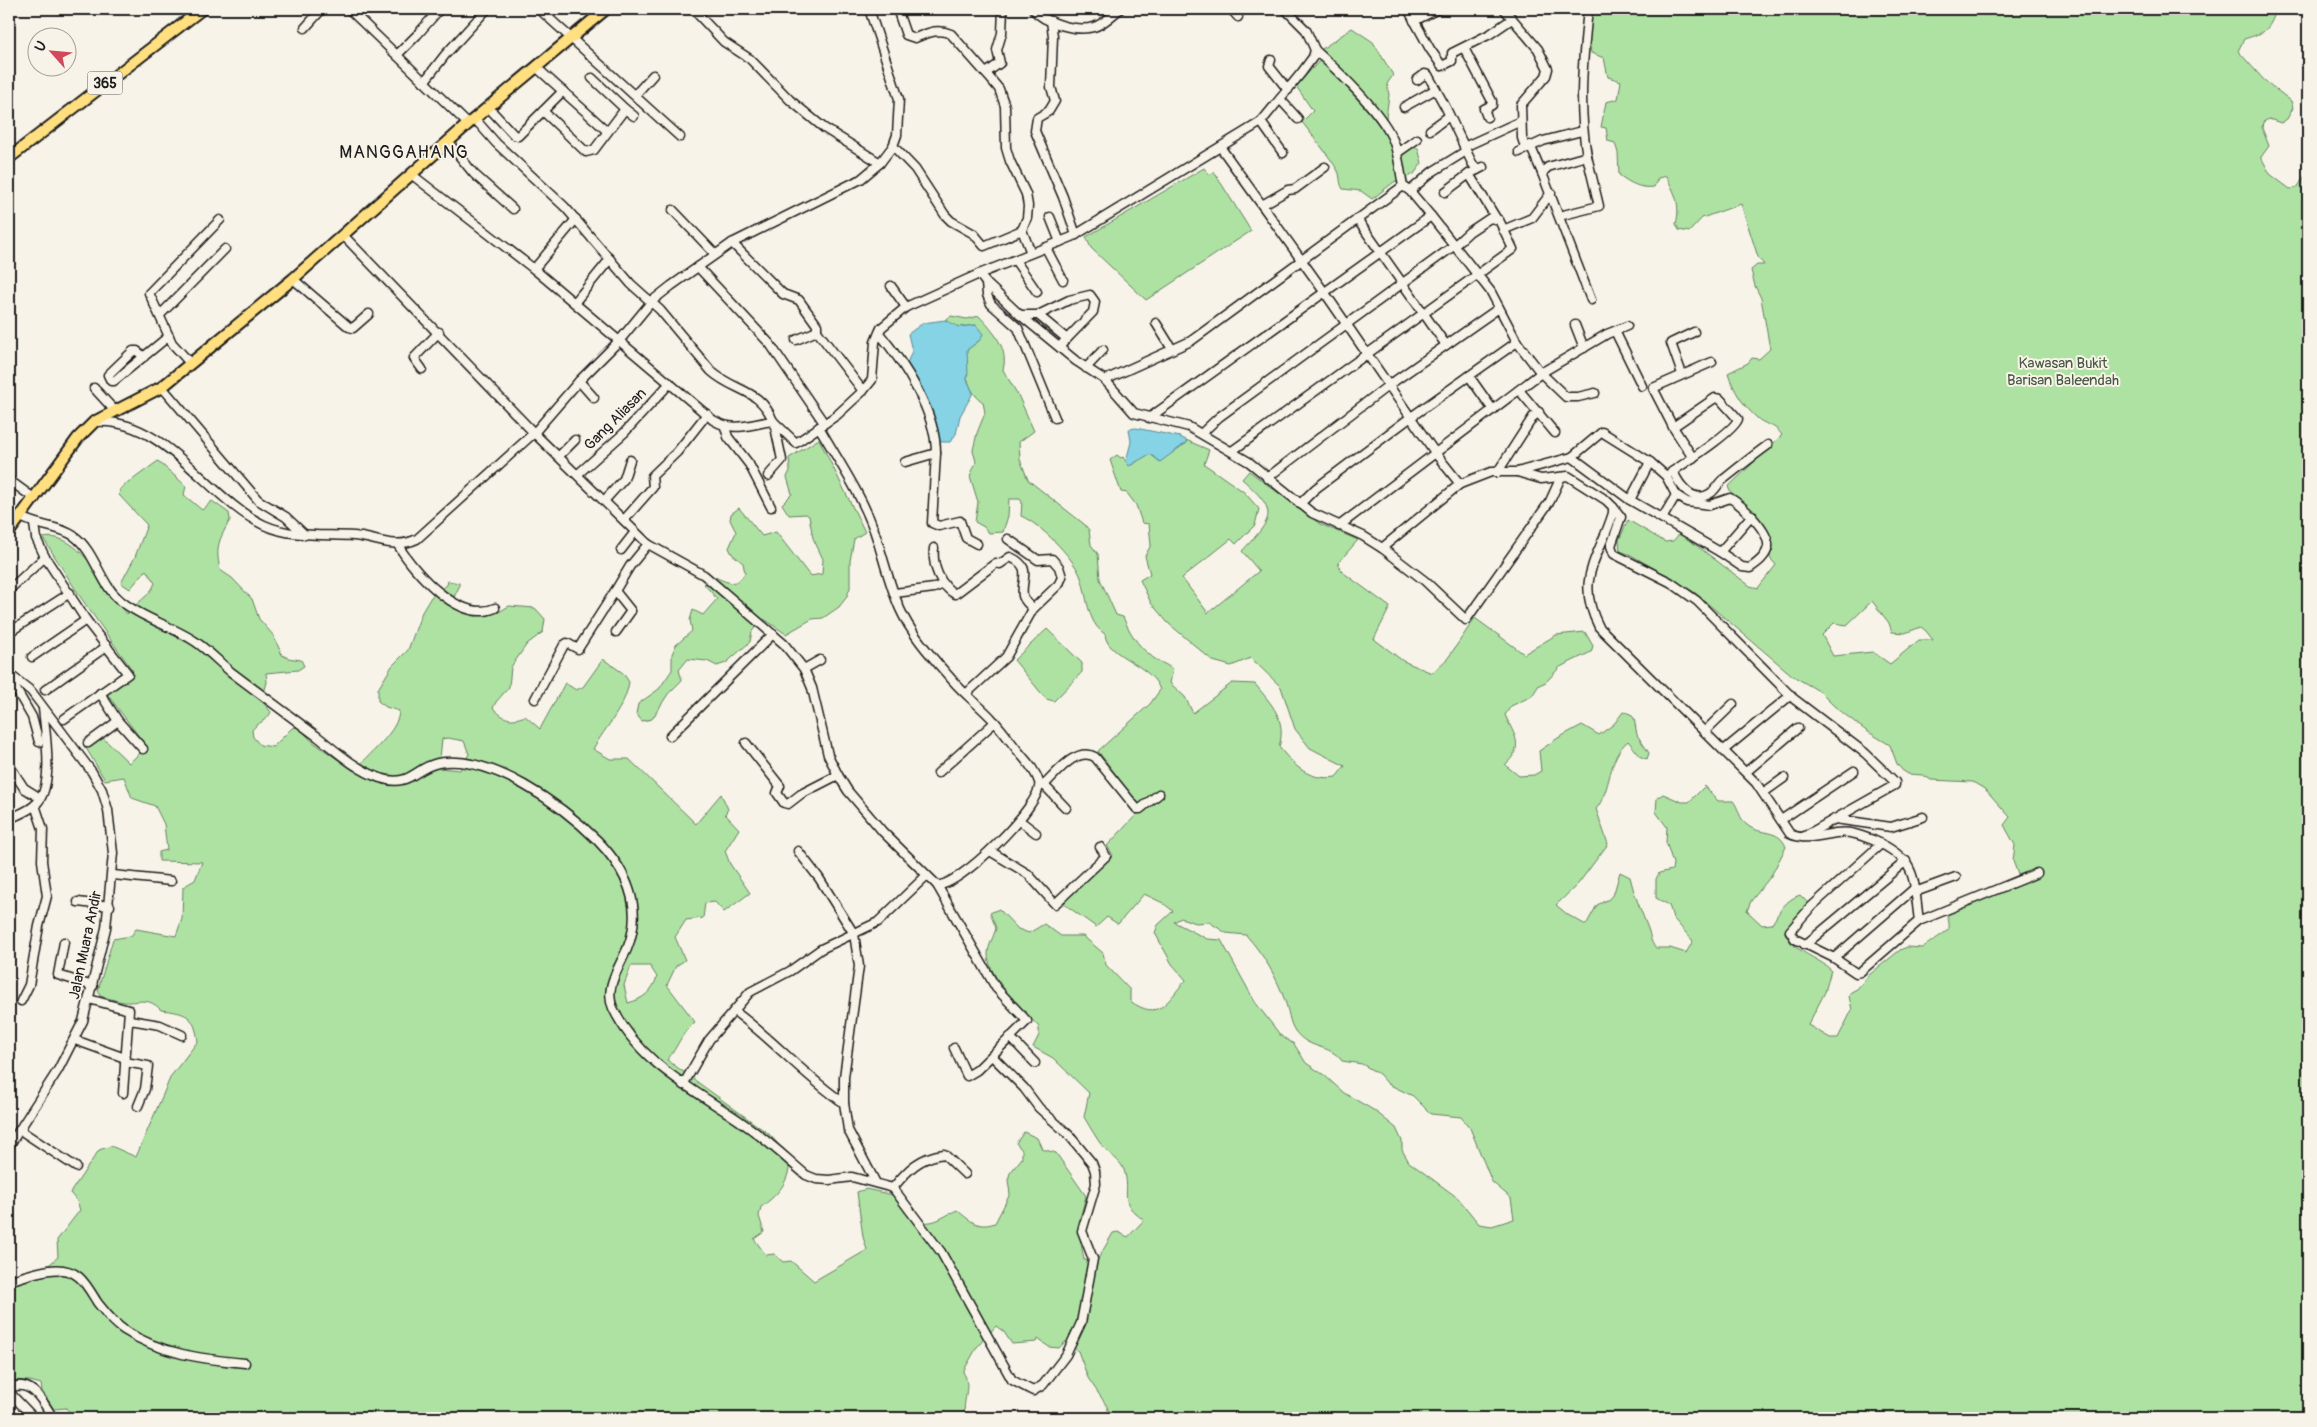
<svg xmlns="http://www.w3.org/2000/svg" width="2317" height="1427" viewBox="0 0 2317 1427" font-family="Pangolin,sans-serif">
  <style>
    .green { fill: #aee2a3; stroke: #657f60; fill-rule: evenodd }
    .water { fill: #85d3e4; stroke: #5b8a94 }
    .lines { fill: none; stroke-linecap: round; stroke-linejoin: round }
    .minor-casing { stroke: #1c1c1c; stroke-width: 11 }
    .major-casing { stroke: #1c1c1c; stroke-width: 14 }
    .minor { stroke: #f7f3e8; stroke-width: 8 }
    .major { stroke: #ffdf80; stroke-width: 10 }
    .labels { text-anchor: middle; stroke-width: 4; stroke-linejoin: round; paint-order: stroke }
    .shield { fill: #f7f3e8; stroke: #5e5c59; stroke-width: 1 }
    .shield-label { font-size: 14px; font-weight: bold; fill: #1c1c1c }
    .park-label { font-size: 15px; fill: #485744; stroke: #f7f3e8 }
    .street-label { font-size: 15px; fill: #1c1c1c; stroke: #f7f3e8 }
    .quarter-label { font-size: 18px; letter-spacing: 1px; fill: #1c1c1c; stroke: #f7f3e8 }
  </style>
  <rect width="100%" height="100%" fill="#f7f3e8"/>
  <filter id="ink" filterUnits="userSpaceOnUse"><feTurbulence type="fractalNoise" baseFrequency=".02" numOctaves="2"/><feDisplacementMap in="SourceGraphic" scale="10" xChannelSelector="R" yChannelSelector="G"/><feConvolveMatrix kernelMatrix="1 2 1 2 8 2 1 2 1" color-interpolation-filters="sRGB"/></filter>
  <g filter="url(#ink)">
    <!-- green -->
    <g class="green">
      <path d="M1597,9H2277C2268,31 2267,32 2244,39L2238,51L2264,80L2291,101L2293,108L2287,119L2281,123L2269,119L2263,122L2262,128L2269,146L2261,157L2270,174L2290,189L2297,188L2308,171V1418H1110L1107,1406L1088,1378L1078,1351L1065,1342L1059,1348L1049,1347L1038,1339L1037,1342L1012,1344L1004,1332L996,1326L977,1347L963,1372C973,1386 960,1403 966,1418H75L66,1408L54,1409L42,1391L41,1384L30,1381H9V1284L50,1264L58,1257L57,1240L80,1210L77,1201L70,1193L99,1150L111,1146L136,1157L171,1076L198,1041C194,1015 187,1013 161,1010C148,996 138,1003 124,1002C116,1001 108,998 100,996L98,990L113,939L131,936L136,929L176,936L182,919L183,887L195,880L202,862L159,861V852L167,850L164,824L155,806L132,798L124,777L105,780L86,748L102,737L129,763L147,747L107,694L133,671L81,598L43,538C81,530 105,590 127,614C136,602 150,597 155,583L146,570L130,589L121,583L135,557L147,525L119,495L120,489L158,461L186,486L184,495L202,510L212,501L229,513L230,520C219,540 215,546 220,570L232,578L252,599L259,619L273,635L282,655L288,658L301,660L304,666L298,670L266,673L267,682L262,701L271,712C268,720 257,723 252,730L253,737L260,745L273,747L292,728L298,727L313,742L354,771C367,756 399,731 399,711L386,707L378,701V689L392,666L408,650L422,612L431,597L447,585L448,581L459,583V587L450,605L465,613L480,614L499,612L509,606L535,608L545,619L543,632L527,644L511,667L509,687L496,702L493,708C504,719 510,722 525,716L540,729L565,683L576,690L583,687L603,659L623,673L629,682C625,708 606,726 593,749L610,759H629L696,824L721,794L728,809L725,814L739,829L725,851L730,864L750,893L724,912L715,902L705,903L703,918L686,920L675,937L685,960L676,966L667,985L695,1022C680,1034 679,1046 667,1060L769,1134L790,1157C790,1181 780,1193 761,1207L759,1216L764,1232L754,1239L766,1255L774,1254L783,1262L791,1261L814,1281L867,1250L863,1237L857,1192L866,1189L893,1195L915,1222C937,1224 938,1219 957,1210C970,1221 978,1229 995,1223L1010,1194L1008,1180L1010,1173L1022,1158V1150L1016,1143L1024,1132L1037,1138L1042,1149L1056,1153L1086,1196L1078,1226L1084,1260L1098,1259L1113,1233L1118,1232L1128,1237L1144,1220C1116,1201 1132,1194 1124,1170C1121,1161 1109,1154 1103,1147C1096,1138 1090,1127 1084,1117L1089,1093L1053,1058L1033,1047L1039,1035V1027C1023,1010 988,978 988,954C988,946 994,936 996,928L990,913L999,909L1018,929L1029,933L1044,924L1061,936H1083L1103,953L1106,965L1130,990V1001C1160,1022 1166,1002 1186,980L1172,964L1155,933L1158,925L1173,911L1163,903L1144,894L1118,924L1107,917L1096,927L1064,904L1066,899L1113,855L1107,846L1138,813V804L1098,751L1150,704L1160,690C1152,664 1106,657 1105,634C1086,622 1088,595 1080,575C1072,556 1040,524 1021,516L1022,502L1020,499H1009L1008,516L1003,532L989,533L984,527L975,522L978,502L970,476L976,462L973,450L977,433L985,413L983,402C966,391 964,368 967,350L980,340L976,325L959,327L945,320L951,316L967,319L979,316C993,331 1009,348 1003,370L1018,395L1034,431L1019,442L1020,459L1028,480L1084,524L1089,530L1091,545L1098,554L1100,579L1116,615L1123,617C1129,631 1137,645 1150,655C1157,662 1166,663 1173,670L1170,683L1185,697L1193,713L1232,683L1255,684C1272,705 1287,719 1279,747C1295,767 1309,781 1336,777L1345,766L1310,748L1295,729L1281,687L1251,658L1231,666L1213,661L1168,623L1151,603L1140,580L1150,574L1145,556L1151,545L1149,524L1142,523L1136,505L1127,493L1121,492L1110,460L1117,455L1121,458L1123,457L1127,463L1133,465L1143,456L1150,454L1155,457L1186,444V440L1209,450L1204,464L1244,492L1259,509L1255,525L1236,544L1231,539L1182,578L1208,613L1259,571L1242,551C1274,517 1279,512 1242,479L1249,471L1320,524L1358,540L1338,563L1341,571L1390,607L1374,639L1403,661L1432,673L1448,658L1475,618L1524,654L1556,635L1585,632L1593,646L1591,652L1560,667L1546,682L1539,685L1532,696L1511,706L1505,715C1515,737 1525,746 1505,765L1519,776L1534,775L1541,771L1539,751L1558,738L1582,725L1599,735L1614,724L1623,712L1629,713L1634,718L1637,735L1649,753L1647,759L1641,757L1628,741C1607,758 1612,790 1596,809L1608,844L1578,884L1556,905L1568,915L1586,925L1597,905L1609,899L1614,893L1620,872L1630,877C1634,895 1641,910 1647,926C1651,934 1649,941 1656,948H1670L1686,953L1693,941L1673,918L1669,905L1656,898V879L1659,873L1672,870L1673,863L1666,842L1667,827L1656,812L1657,798L1663,794L1682,802H1689L1705,786L1718,801H1733C1739,808 1739,819 1747,825C1760,836 1779,828 1786,847L1771,876L1751,901L1747,911L1762,925L1772,924C1780,911 1785,900 1800,895L1808,903L1785,932C1792,952 1817,956 1831,970L1825,992L1808,1025L1830,1038H1838L1852,1010L1849,996L1851,992L1857,989L1869,975L1900,950L1907,947L1922,948C1927,944 1949,931 1949,928C1950,925 1948,919 1947,915L2014,886L2020,880L2013,861L2015,845L2004,825L2010,817L1986,790L1973,782L1931,780L1923,775L1908,774L1902,770L1897,764L1890,745L1865,730L1834,706L1819,691L1793,676L1694,592L1631,555L1620,551L1619,540L1628,520L1665,542L1673,541L1680,533L1750,586L1758,588L1776,565L1770,558C1770,551 1771,544 1770,538C1768,520 1735,503 1728,487L1782,435C1774,423 1765,426 1756,417C1742,404 1734,391 1728,373L1748,363L1752,358L1759,359L1770,349L1761,298L1755,286L1751,270L1757,265H1764L1758,257L1741,204L1702,218L1689,232L1679,230L1676,224C1681,205 1675,193 1666,176L1658,178L1654,187C1640,189 1630,183 1619,175L1618,153L1615,143L1608,141L1606,128L1601,127L1606,102L1618,99L1621,81L1608,77L1604,58L1591,53L1586,17ZM1872,601L1889,623L1892,632L1905,633L1921,627L1926,631L1933,640H1919L1890,664L1873,652L1833,656L1822,635L1834,623L1847,625ZM448,738L464,741L469,754L460,770L439,768L442,739ZM1181,918L1196,923L1209,922L1226,933L1246,935C1263,954 1277,977 1285,1001C1289,1011 1289,1022 1295,1031C1310,1051 1329,1043 1342,1061L1362,1064L1379,1074L1388,1084L1413,1096L1431,1114L1461,1117L1470,1128L1492,1182L1511,1198L1514,1219L1492,1226L1479,1224L1458,1198L1409,1162L1402,1150V1141L1396,1128L1375,1111L1344,1093L1324,1075L1306,1063L1294,1044L1281,1036L1255,1002L1221,940L1207,939L1174,922ZM631,966H650L657,977C652,992 643,999 628,1003L624,985Z"/>
      <path d="M1352,28L1373,42L1393,75L1387,84L1389,95L1386,118L1402,147L1418,148L1422,163L1414,174L1394,182L1372,199L1361,191L1343,189C1339,183 1341,178 1338,171C1328,154 1314,138 1302,122L1313,111L1296,86L1323,57L1322,49Z"/>
      <polygon points="1204,168 1209,175 1214,172 1251,231 1146,300 1091,248 1086,237"/>
      <path d="M819,439L865,532L854,539L850,561V588L846,598L839,607L823,618L812,619L786,634L764,619L752,631L750,642L726,663L717,666L707,661L688,659L679,670L682,680L668,694L652,719L642,721L636,714L638,704L659,689L672,670V654L676,645L692,631L690,620L693,610L703,615L717,599L704,584L715,577C728,583 736,587 745,573L743,563L732,554L729,548L736,532L730,520L731,514L739,508L762,536L776,532L810,576L822,574L823,559L813,538L809,516L806,514L789,515L782,504L792,494L787,477L790,471L789,458Z"/>
      <polygon points="1047,629 1082,663 1082,672 1054,701 1046,699 1014,660"/>
    </g>
    <!-- water -->
    <g class="water">
      <polygon points="945,320 959,327 976,325 983,334 980,340 967,350 968,374 966,377 973,393 960,416 956,434 950,442 938,442 907,363 912,351 908,334 923,323"/>
      <polygon points="1136,428 1180,437 1186,440 1186,443 1160,462 1150,454 1129,466 1126,461 1131,442 1129,429"/>
    </g>
    <g class="lines">
      <defs>
        <g id="minor">
          <polyline points="349,9 468,124"/>
          <polyline points="539,9 680,137"/>
          <polyline points="693,9 724,42 750,59 790,100 824,128 880,163"/>
          <path d="M897,9L906,35L915,38C928,33 937,28 951,34L989,77L999,89L1005,106L1006,148L1010,161L1026,194L1028,206L1027,218L1022,230L1031,253"/>
          <path d="M1033,9C1044,23 1077,32 1094,27C1104,24 1112,15 1120,9"/>
          <polyline points="1231,9 1238,17"/>
          <polyline points="1408,9 1430,49 1442,66 1452,61 1452,53 1490,34 1512,19"/>
          <polyline points="1504,9 1538,49 1548,69 1546,76 1521,105 1522,138 1525,147"/>
          <path d="M1588,9C1583,58 1578,106 1587,156L1548,167L1542,173L1591,300"/>
          <polyline points="1051,21 1053,36 1051,87 1055,101 1049,111 1037,118 1035,131 1063,197 1076,235"/>
          <polyline points="1414,21 1438,9"/>
          <polyline points="305,28 322,9"/>
          <polyline points="1464,48 1492,101 1492,105 1484,109 1487,117"/>
          <path d="M1315,50C1337,70 1382,113 1393,140C1399,155 1400,171 1403,186L1410,191L1431,216L1491,292L1517,342L1541,373L1566,397H1578L1595,393"/>
          <polyline points="397,55 417,35 438,11"/>
          <polyline points="1271,60 1269,66 1288,90"/>
          <polyline points="536,67 607,131"/>
          <polyline points="986,73 1000,63 997,50 1002,33 1003,9"/>
          <polyline points="1417,80 1425,74 1428,75 1446,108 1472,163 1477,170 1483,167"/>
          <polyline points="424,82 445,55 487,9"/>
          <polyline points="635,95 653,75"/>
          <polyline points="1280,99 1298,119"/>
          <polyline points="488,107 514,135 518,136 563,91"/>
          <polyline points="1404,107 1436,89"/>
          <polyline points="625,109 634,116"/>
          <polyline points="543,111 586,152 594,150 625,109 592,78"/>
          <path d="M475,119L496,143L565,207L631,284L660,310L711,371C734,392 760,388 773,421"/>
          <polyline points="1261,122 1283,153"/>
          <polyline points="1430,130 1449,116"/>
          <polyline points="448,142 474,174 513,209"/>
          <polyline points="1530,145 1542,173"/>
          <polyline points="893,146 915,169 945,215 951,221 974,234 984,246 1022,230"/>
          <polyline points="1464,147 1521,121"/>
          <path d="M1221,148L1325,293L1436,454L1460,484L1491,472H1517L1541,479L1568,476L1606,500L1613,507V513C1599,559 1574,578 1599,627L1756,783L1790,834C1805,841 1821,835 1836,833C1850,831 1860,835 1873,840C1918,860 1913,877 1919,921"/>
          <polyline points="1519,152 1543,141 1582,131"/>
          <polyline points="1397,153 1417,139"/>
          <polyline points="1477,170 1469,174 1496,218"/>
          <path d="M411,174L534,269L713,420C735,433 749,424 773,421L796,443L837,415L863,391L872,380L875,342L881,328L906,307L979,274L1072,237L1261,122L1302,72L1313,57L1315,50L1306,30L1285,9"/>
          <polyline points="1410,191 1432,172 1466,151"/>
          <polyline points="1445,192 1469,174"/>
          <polyline points="1262,205 1288,190 1295,189 1325,167"/>
          <polyline points="673,210 715,254"/>
          <polyline points="1559,216 1599,206 1587,156"/>
          <polyline points="1050,217 1060,242"/>
          <polyline points="1357,219 1446,345"/>
          <polyline points="1503,230 1532,218 1551,193"/>
          <path d="M343,235L534,433L648,544L704,575L784,644L804,669L812,688L828,755L838,775L848,791L883,832L937,885C957,889 1045,803 1039,782C1035,769 1026,761 1018,751C1010,741 1003,731 994,721C982,707 966,696 954,682C934,659 912,636 900,609C889,584 883,556 874,530C861,494 838,460 819,427"/>
          <polyline points="732,243 783,294 799,300 817,325 817,331"/>
          <polyline points="1046,248 1063,280"/>
          <polyline points="1015,260 1037,292"/>
          <polyline points="698,267 770,344 824,423"/>
          <polyline points="534,269 576,219"/>
          <polyline points="979,274 986,283 1020,315 1076,361 1105,380 1134,413 1189,427 1249,462 1312,513 1363,536 1382,548 1425,581 1466,620 1550,501 1561,477"/>
          <polyline points="293,279 349,327 353,328 369,314"/>
          <polyline points="986,283 987,295 991,304 1018,328 1055,418"/>
          <polyline points="891,286 906,307"/>
          <polyline points="575,302 610,259"/>
          <polyline points="160,315 225,249"/>
          <polyline points="1020,315 1038,315 1069,300 1090,295 1095,302 1093,312 1060,346"/>
          <polyline points="1038,315 1067,339"/>
          <polyline points="1156,323 1172,349"/>
          <polyline points="1575,325 1584,348"/>
          <polyline points="1615,331 1642,386"/>
          <path d="M879,333C904,363 936,412 936,453L905,462"/>
          <polyline points="796,340 817,331 863,391"/>
          <polyline points="144,357 137,351 133,351 108,375 111,381 114,381 169,336"/>
          <polyline points="190,363 172,343 149,293 220,220"/>
          <polyline points="1086,368 1103,350"/>
          <polyline points="422,369 414,358 439,332"/>
          <polyline points="1682,374 1671,343 1694,332"/>
          <polyline points="1469,376 1493,410"/>
          <polyline points="1105,380 1191,341 1403,186"/>
          <polyline points="579,381 594,398"/>
          <polyline points="162,387 258,500 286,517 305,535"/>
          <polyline points="94,388 115,411"/>
          <polyline points="1519,390 1555,433"/>
          <polyline points="1149,418 1431,216"/>
          <path d="M97,422C165,418 208,499 264,525C293,538 324,534 354,536C377,538 394,550 417,539L534,433L579,381L620,340L652,301L671,286L732,243L861,179L880,163L893,146L897,135L899,99L869,9"/>
          <polyline points="725,427 728,437 749,464 771,507"/>
          <polyline points="1673,427 1693,458"/>
          <polyline points="1202,433 1219,417 1455,245 1469,232 1490,218 1499,220 1513,249 1232,451"/>
          <polyline points="936,453 932,523 939,526 960,521 966,538 977,544"/>
          <polyline points="559,456 575,440"/>
          <path d="M1572,457L1602,432L1650,462L1666,476C1680,466 1734,432 1738,419L1720,399L1715,398L1673,427L1653,388L1712,362"/>
          <path d="M1673,471C1679,485 1693,505 1711,493C1716,489 1719,482 1724,479C1739,467 1753,456 1768,445"/>
          <polyline points="1517,472 1572,457 1630,500 1720,552"/>
          <polyline points="1497,473 1533,417 1539,412"/>
          <polyline points="578,474 624,433 670,383"/>
          <polyline points="768,476 782,460 774,422"/>
          <path d="M1666,476L1676,495L1687,502L1710,505L1730,498C1742,505 1770,532 1768,547C1766,557 1757,563 1750,568L1742,567L1720,552L1752,515"/>
          <polyline points="1267,478 1389,385 1499,308"/>
          <polyline points="9,480 35,499"/>
          <polyline points="1630,500 1650,462"/>
          <polyline points="604,501 624,479 630,460"/>
          <polyline points="1300,504 1315,489 1411,417 1517,342"/>
          <polyline points="1613,507 1621,517 1611,546 1614,554 1670,582 1697,601 1794,699 1865,753 1895,782 1895,785 1803,837"/>
          <path d="M21,517C38,527 58,525 74,536C96,552 100,585 121,601C143,619 173,626 196,642C209,651 219,662 231,672C260,694 289,715 318,737C337,752 357,770 380,778C410,788 414,768 438,763C490,753 563,806 598,841C627,871 644,908 627,949C619,968 604,988 613,1008C639,1064 696,1090 744,1124C766,1139 786,1158 806,1175L816,1179L829,1180L852,1177L893,1188L941,1252L1012,1380L1033,1391L1043,1385L1066,1355L1081,1323L1093,1259L1082,1231L1096,1184L1095,1171L1092,1163L1068,1134L1039,1108L1024,1088L992,1056"/>
          <polyline points="1663,517 1676,495"/>
          <polyline points="624,520 653,487 652,476 677,452 707,414"/>
          <polyline points="34,524 36,538 45,557 86,620 128,674 64,719"/>
          <polyline points="1339,526 1541,373 1607,334 1627,326"/>
          <path d="M398,545C414,572 460,624 495,608"/>
          <path d="M934,548C932,565 940,586 955,594L996,563L1000,564L1010,557C1034,567 1020,580 1023,596C1024,601 1030,605 1033,609"/>
          <polyline points="1382,548 1460,484"/>
          <polyline points="621,550 635,532"/>
          <polyline points="11,588 45,557"/>
          <polyline points="895,593 934,588 944,584"/>
          <polyline points="11,631 70,593"/>
          <polyline points="616,632 631,611 615,591 630,566 648,544"/>
          <polyline points="32,657 86,620"/>
          <polyline points="804,669 820,660"/>
          <polyline points="9,674 31,691 92,772 102,790 108,810 113,853 106,928 83,1021 58,1070 9,1146"/>
          <polyline points="13,684 32,717 39,742"/>
          <polyline points="45,690 107,646"/>
          <polyline points="100,693 118,721 143,749"/>
          <polyline points="967,693 1006,657 1033,609 1059,584 1062,577 1059,567 1052,559 1038,560 1008,539"/>
          <polyline points="535,699 564,645 567,643 578,649 615,591"/>
          <polyline points="1705,731 1733,704"/>
          <polyline points="670,736 773,634"/>
          <polyline points="88,743 118,721"/>
          <polyline points="746,743 780,786 777,793 784,803 788,804 801,794 838,775"/>
          <polyline points="1724,750 1791,695"/>
          <polyline points="9,765 24,788 40,798"/>
          <polyline points="1746,772 1798,728"/>
          <polyline points="938,773 995,722"/>
          <polyline points="1044,785 1066,808"/>
          <path d="M1040,786L1044,785C1056,774 1076,746 1095,757L1137,809H1140L1159,794"/>
          <polyline points="1763,793 1784,778"/>
          <path d="M9,819C17,815 29,811 36,804C55,787 45,731 43,708"/>
          <polyline points="1835,819 1891,827 1923,817"/>
          <polyline points="1019,820 1036,833"/>
          <polyline points="1781,820 1854,771"/>
          <polyline points="1881,844 1811,907 1790,931 1795,939 1834,958 1856,973 1860,972 1919,921 2037,873"/>
          <polyline points="798,851 819,878 854,934 859,966 844,1077 844,1103 848,1130 876,1183"/>
          <polyline points="990,851 1028,874 1055,904 1106,856 1100,847"/>
          <polyline points="113,875 171,881"/>
          <polyline points="937,885 996,988 1027,1021 977,1070 967,1076 954,1048"/>
          <polyline points="1915,892 1956,877"/>
          <polyline points="78,902 110,906"/>
          <polyline points="64,942 58,975 93,986"/>
          <polyline points="1805,945 1906,861"/>
          <polyline points="1834,958 1915,888"/>
          <polyline points="89,999 129,1010 123,1093"/>
          <polyline points="21,1001 29,985 39,926 47,896 42,861 43,829 35,805"/>
          <path d="M734,1011C773,1039 804,1076 844,1103"/>
          <polyline points="130,1020 160,1025 182,1035"/>
          <polyline points="1010,1037 1035,1063"/>
          <polyline points="75,1040 125,1058"/>
          <polyline points="125,1062 148,1066 145,1089 138,1106"/>
          <polyline points="683,1085 709,1040 750,992 790,971 821,949 878,922 926,876"/>
          <polyline points="20,1130 76,1167"/>
          <path d="M893,1188C908,1169 920,1157 944,1154L965,1174"/>
          <path d="M9,1281C29,1275 60,1261 79,1277C86,1283 92,1294 97,1302C105,1312 112,1322 124,1330C161,1354 202,1359 245,1363"/>
          <path d="M9,1388C32,1378 43,1402 53,1418"/>
          <polyline points="9,1392 34,1418"/>
        </g>
        <g id="major">
          <polyline points="9,158 202,9"/>
          <polyline points="9,532 78,438 94,422 162,387 293,279 468,124 606,9"/>
        </g>
      </defs>
      <!-- minor casing -->
      <use href="#minor" class="minor-casing"/>
      <!-- major casing -->
      <use href="#major" class="major-casing"/>
      <!-- minor -->
      <use href="#minor" class="minor"/>
      <!-- major -->
      <use href="#major" class="major"/>
    </g>
  </g>
  <g class="labels">
    <!-- shield labels -->
    <rect class="shield" x="87.5" y="71.5" width="35" height="23" rx="4"/>
    <g class="shield-label">
      <text x="105" y="88">365</text>
    </g>
    <!-- park labels -->
    <g class="park-label">
      <text x="2063" y="368">Kawasan Bukit<tspan x="2063" dy="17">Barisan Baleendah</tspan></text>
    </g>
    <!-- street labels -->
    <g class="street-label">
      <text transform="translate(615 419) rotate(-45)" y="5">Gang Aliasan</text>
      <text transform="translate(85 945) rotate(-78)" y="5">Jalan Muara Andir</text>
    </g>
    <!-- quarter labels -->
    <g class="quarter-label">
      <text x="404" y="158">MANGGAHANG</text>
    </g>
  </g>
  <!-- margin -->
  <rect width="2317" height="1427" fill="none" stroke="#f7f3e8" stroke-width="30"/>
  <rect x="15" y="15" width="2287" height="1397" fill="none" stroke="#1c1c1c" stroke-width="2" filter="url(#ink)"/>
  <!-- north arrow -->
  <g transform="translate(52 52) rotate(297)"><circle r="24" fill="#f7f3e8" stroke="#9f9d96"/>
  <path d="M0-4L9 19L0 12L-9 19Z" fill="#d1495b"/>
  <text y="-8" font-size="14" font-weight="bold" text-anchor="middle" fill="#1c1c1c">U</text>
  </g>
</svg>
